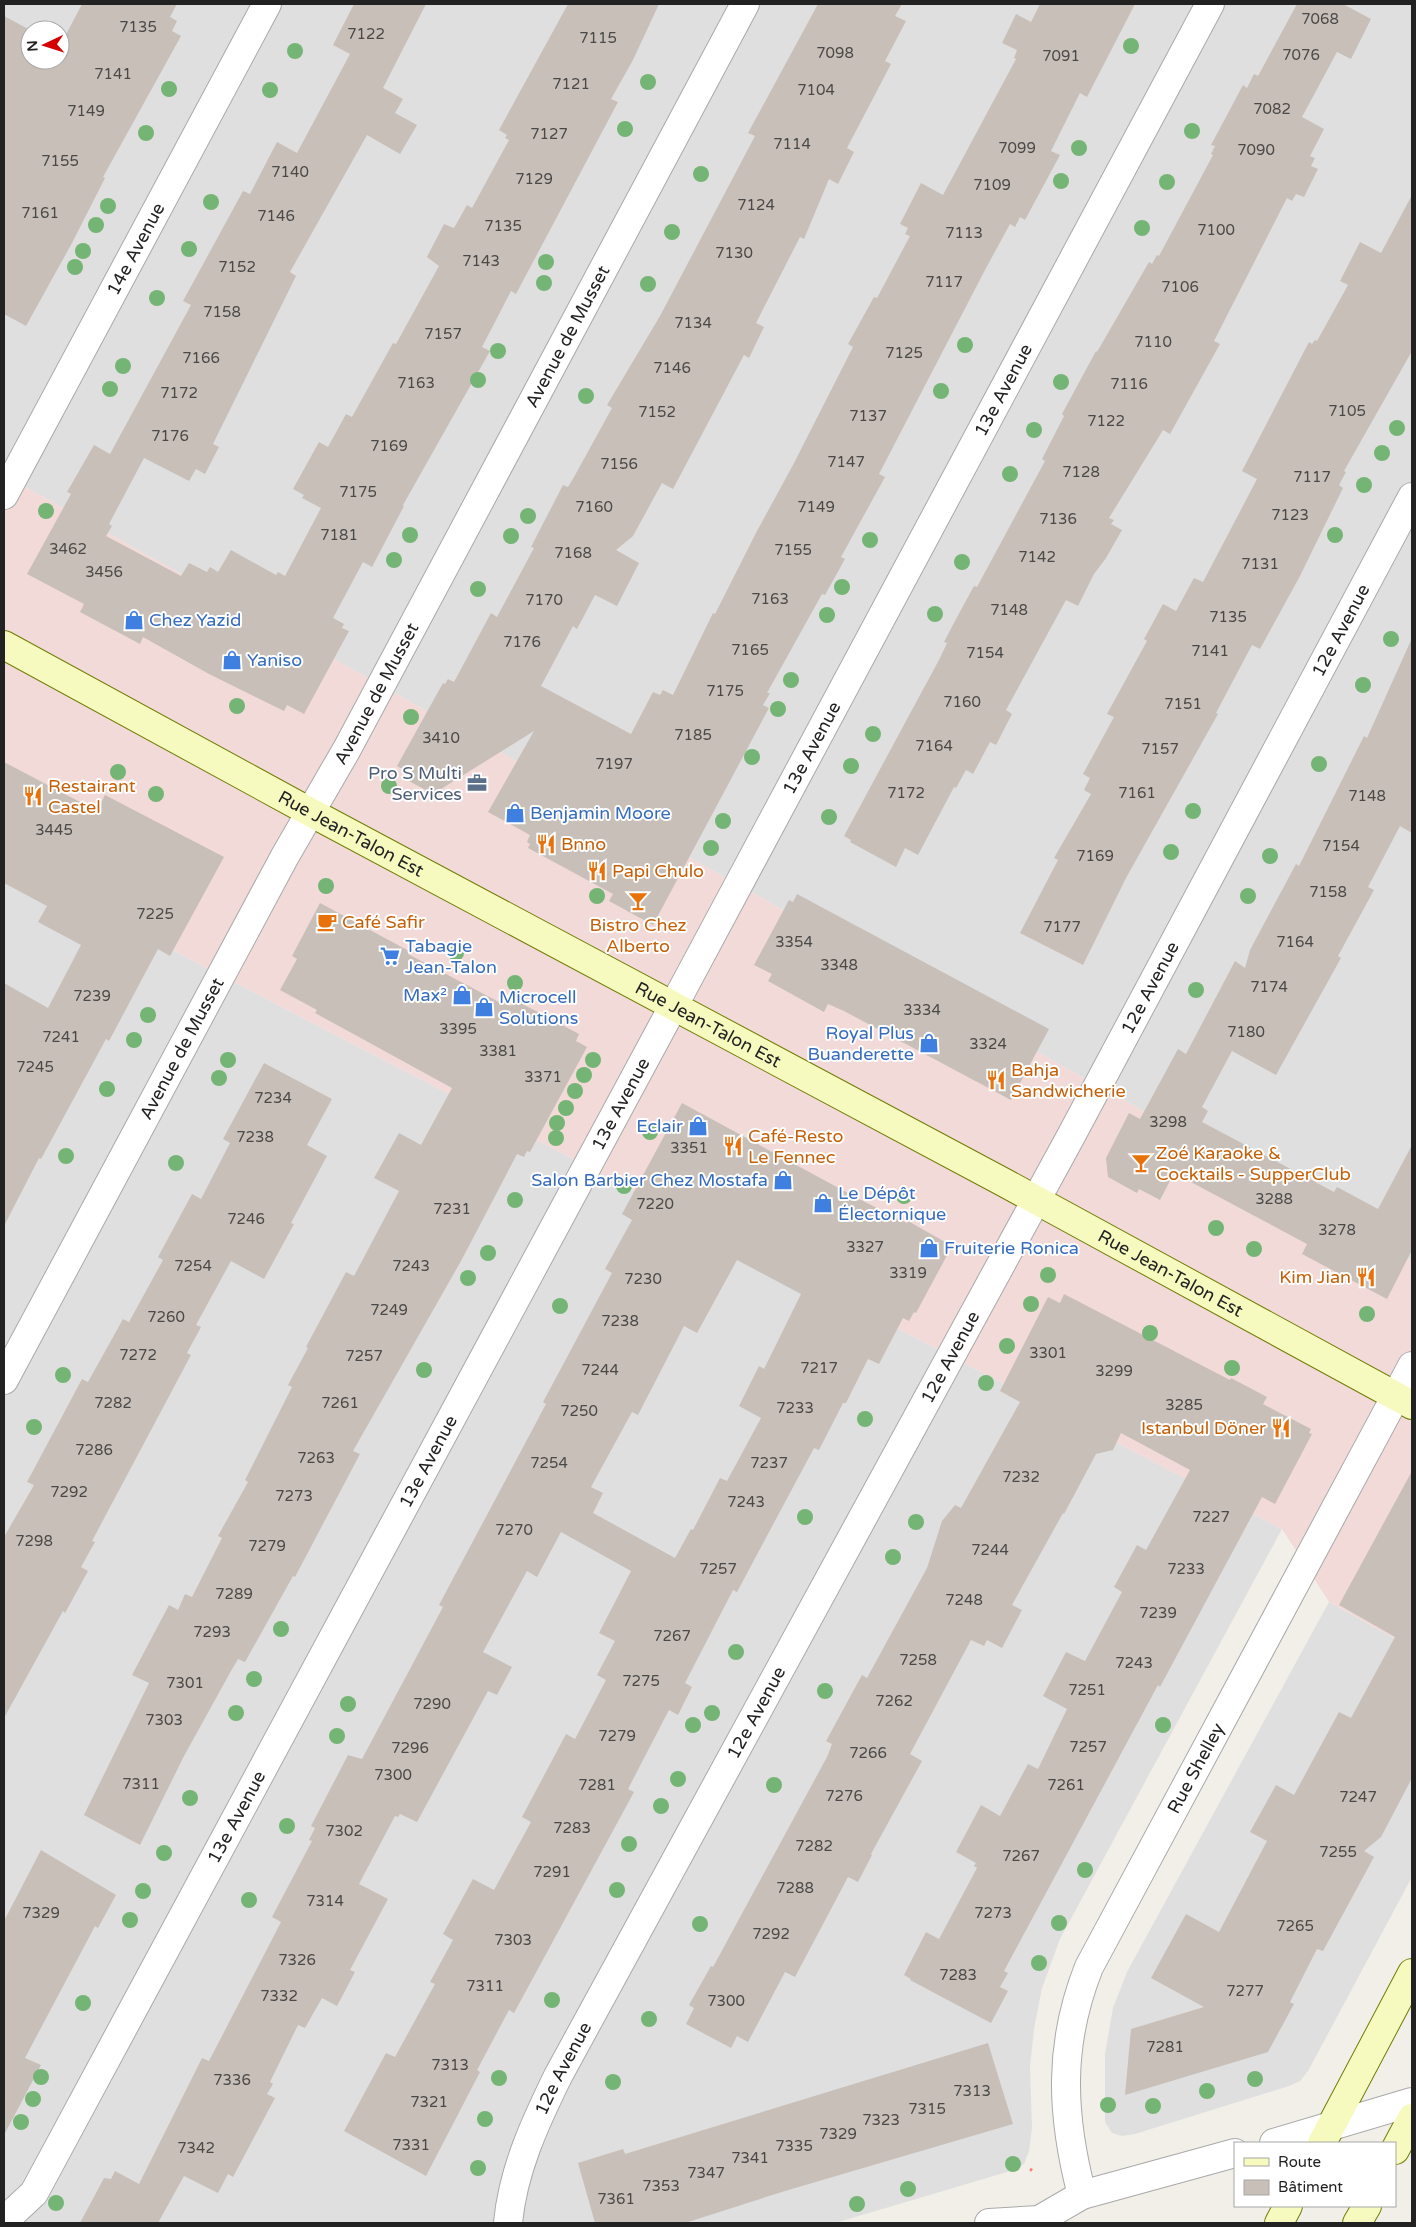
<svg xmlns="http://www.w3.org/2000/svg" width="1416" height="2227" viewBox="0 0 1416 2227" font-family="'Varela Round',sans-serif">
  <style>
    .residential { fill: #e0dfdf; fill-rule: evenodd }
    .commercial { fill: #f2dad9 }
    .building { fill: #c7bfb8; fill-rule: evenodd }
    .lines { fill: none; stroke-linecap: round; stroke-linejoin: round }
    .minor-casing { stroke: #a9a9a9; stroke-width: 30 }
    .secondary-casing { stroke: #707d05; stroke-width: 30 }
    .path { stroke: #fa8072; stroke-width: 3; stroke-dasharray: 2.5 2.5; stroke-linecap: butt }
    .minor { stroke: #fff; stroke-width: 28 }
    .secondary { stroke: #f7fabf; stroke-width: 28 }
    .tree { fill: #74b475 }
    .labels { text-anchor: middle; stroke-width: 4; stroke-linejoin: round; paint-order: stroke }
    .number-label { font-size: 15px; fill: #4b4948 }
    .street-label { font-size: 18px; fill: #222; stroke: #fff }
    .shop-label { font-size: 18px; fill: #366cbe; stroke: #fff; text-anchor: start }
    .service-label { font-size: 18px; fill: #4e5e75; stroke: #fff; text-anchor: end }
    .food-label { font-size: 18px; fill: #c56008; stroke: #fff; text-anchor: start }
  </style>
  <rect width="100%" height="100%" fill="#f2efe9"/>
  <!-- residential -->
  <g class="residential">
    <path d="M4,4H1412V1261L4,475ZM30,30H60V60H30Z"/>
    <polygon points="4,862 1282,1529 1060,1939 1042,1988 1034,2029 1030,2067 1032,2128 1029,2151 1024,2164 1014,2170 835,2223 22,2223 4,2201"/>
    <polygon points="1329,1602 1412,1648 1412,1877 1308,2071 1300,2081 1289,2086 1135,2134 1122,2136 1112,2133 1105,2122 1105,2054 1113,2008 1127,1972"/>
  </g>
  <!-- commercial -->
  <polygon class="commercial" points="4,475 1412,1261 1412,1648 1329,1602 1282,1529 4,862"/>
  <!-- building -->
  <g class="building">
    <polygon points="82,4 177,4 170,17 177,21 172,31 181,36 103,177 105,178 72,243 26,326 4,314 4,16 30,30 30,60 60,60 60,46"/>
    <polygon points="354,4 426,4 383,88 403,99 395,113 417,125 400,154 367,135 290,272 296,276 213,444 219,447 205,474 196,469 189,481 144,458 109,524 112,526 106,536 181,576 189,563 207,572 210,567 218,572 231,550 276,575 278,572 285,576 321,508 302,498 304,495 293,489 319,442 328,447 346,414 352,417 393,343 396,344 439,266 427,257 444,224 454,228 467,205 472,208 509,140 505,138 507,135 499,130 568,4 659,4 633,60 611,99 618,102 516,294 511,291 482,347 490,351 403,505 404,506 372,567 363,562 333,618 344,624 342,628 349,631 304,714 287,705 284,711 209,674 143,637 140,644 80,612 84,604 27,574 71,494 67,492 94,445 110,454 191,305 183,301 243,191 250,194 277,142 297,153 350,54 333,45"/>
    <polygon points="818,4 902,4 895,16 906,21 885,61 891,64 847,148 854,152 838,184 829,179 804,239 800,237 756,323 764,327 749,358 744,355 673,489 662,483 633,536 616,550 639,563 617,606 595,595 577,629 573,626 541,686 631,734 653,692 660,695 663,690 673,695 713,613 715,614 757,531 793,465 853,347 848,344 874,297 877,298 910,236 905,234 908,228 900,224 921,183 943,195 1016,59 1014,58 1017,50 1002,43 1016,14 1031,22 1040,4 1135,4 1087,97 1080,93 1051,151 1060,155 1025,220 1020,217 1015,227 1010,224 985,270 879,474 885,477 841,557 845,559 825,595 822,594 767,693 770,693 763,705 769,708 653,925 609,901 613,894 528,848 530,844 527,842 530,835 488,812 534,731 433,794 407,780 411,774 397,766 443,683 445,684 448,679 454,682 491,613 497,617 534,548 531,547 563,485 568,487 574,477 612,408 607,405 660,316 755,136 748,133"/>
    <polygon points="1297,4 1343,4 1371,19 1351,59 1337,52 1302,117 1324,129 1310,156 1315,158 1311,166 1318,169 1304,197 1296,194 1292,201 1287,198 1214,341 1220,344 1170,434 1163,430 1109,518 1114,520 1111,524 1122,530 1106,558 1094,574 1078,606 1066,600 1006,710 1012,714 996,745 990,742 973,774 966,770 956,788 954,787 918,855 905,848 896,867 850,842 851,840 844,836 940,658 947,643 944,642 956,619 974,586 977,587 1045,461 1042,459 1064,416 1062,414 1096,351 1097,352 1149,262 1152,264 1157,255 1159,256 1213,155 1211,154 1215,146 1211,145 1243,85 1247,88 1254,74 1258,76"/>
    <polygon points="1412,195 1412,351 1344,471 1346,472 1339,485 1343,488 1300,576 1260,649 1252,645 1216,713 1218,714 1126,878 1083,965 1020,933 1058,860 1054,858 1091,794 1084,790 1090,778 1083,774 1114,717 1107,714 1147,641 1144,639 1163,604 1176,611 1194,578 1203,582 1257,479 1242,471 1309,342 1312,344 1315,340 1317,341 1348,285 1340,281 1360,242 1381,253"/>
    <polygon points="1412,638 1412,833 1400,826 1368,887 1374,890 1338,956 1341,958 1276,1075 1232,1051 1202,1107 1208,1111 1202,1122 1334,1192 1337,1187 1378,1209 1412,1145 1412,1250 1387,1299 1302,1254 1307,1244 1174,1173 1160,1200 1139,1189 1137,1193 1108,1177 1106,1158 1129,1113 1140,1119 1178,1049 1186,1054 1235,961 1245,968 1250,950 1296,864 1299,866 1364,736 1367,738"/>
    <polygon points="4,762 97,811 105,795 224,857 170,956 158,949 109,1041 106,1039 41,1159 39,1158 4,1226 4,983 48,1008 81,945 38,922 47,906 4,883"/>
    <polygon points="797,894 1049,1029 1011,1100 844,1011 828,1004 824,1012 768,981 772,974 754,965 789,900 793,902"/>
    <polygon points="320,903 409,951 408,954 499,1002 500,1000 511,1006 515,1000 579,1034 576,1041 587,1047 530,1152 527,1151 524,1157 517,1154 461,1261 353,1451 360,1454 295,1577 293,1576 245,1662 238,1659 231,1671 184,1756 140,1845 84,1815 149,1683 132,1675 169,1605 178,1610 185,1594 192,1597 222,1538 218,1536 248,1482 245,1480 292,1387 288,1385 308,1348 306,1347 346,1272 354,1276 399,1191 374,1178 399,1133 421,1145 452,1088 315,1013 317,1010 280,990 297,959 292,956"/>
    <polygon points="264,1063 332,1099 307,1145 327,1156 291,1223 294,1224 264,1279 231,1261 196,1325 201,1327 187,1353 191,1355 92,1541 95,1542 81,1567 88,1571 65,1613 63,1611 4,1718 4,1537 34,1485 27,1482 82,1379 88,1382 123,1319 129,1322 163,1260 158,1257 192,1194 201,1199 230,1143 223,1139"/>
    <path d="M682,1103L859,1199L907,1223L908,1221L952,1246L916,1313L914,1312L909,1321L903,1318L879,1364L868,1359L846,1403H843L819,1450L814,1448L737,1592L733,1590L685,1683L692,1687L678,1715L669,1710L628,1789L634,1792L514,2013L509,2010L477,2070L480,2072L426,2176L344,2131L386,2053L395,2057L435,1984L430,1982L453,1940L443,1934L473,1879L494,1890L531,1822L522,1817L566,1734L575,1739L606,1680L597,1675L615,1641L599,1633L631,1571L561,1532L537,1577L527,1571L483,1652L512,1667L497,1695L488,1691L417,1822L400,1814L398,1817L395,1816L359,1884L388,1899L350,1970L355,1972L337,2006L322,1998L305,2028L298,2025L270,2082L273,2084L267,2094L275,2098L233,2177L228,2174L218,2193L184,2176L158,2223H80L104,2178L111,2179L115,2171L139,2184L202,2058L209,2061L281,1922L272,1917L312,1841L309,1840L315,1828L311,1826L348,1755L362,1759L443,1607L439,1605L546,1404L543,1402L612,1273L605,1269L632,1220L622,1214ZM737,1260L801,1294L764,1369L759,1366L739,1406L761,1418L727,1481L720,1478L693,1530L691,1529L675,1558L593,1513L603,1493L591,1487L632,1412L638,1415L684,1326L697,1333Z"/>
    <polygon points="1064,1294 1230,1380 1231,1378 1267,1397 1263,1404 1311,1429 1309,1433 1312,1434 1275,1504 1262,1497 1160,1687 1158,1685 1004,1971 1008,1973 1000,1987 1008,1991 991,2023 910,1980 911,1979 904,1975 926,1932 939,1939 977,1868 974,1866 976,1863 956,1852 981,1805 1000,1816 1028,1764 1038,1769 1067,1709 1043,1696 1066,1652 1085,1661 1122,1592 1114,1587 1137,1545 1146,1550 1190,1470 1121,1433 1113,1450 1096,1454 1064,1514 1063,1513 1012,1605 1022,1610 1002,1648 987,1640 984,1646 971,1640 910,1754 922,1761 871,1854 872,1855 858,1882 848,1877 795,1977 785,1972 748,2042 737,2036 731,2048 686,2024 694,2008 689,2005 711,1966 713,1967 827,1757 832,1744 826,1741 862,1675 867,1678 927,1568 942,1521 955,1505 961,1508 1020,1402 1000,1391 1048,1297 1060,1303"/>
    <polygon points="1412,1471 1412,1778 1381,1837 1364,1851 1374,1857 1323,1951 1317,1949 1290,2002 1294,2004 1268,2052 1125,2095 1131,2029 1204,2007 1151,1978 1186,1914 1219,1932 1267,1841 1250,1832 1276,1785 1294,1795 1339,1712 1351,1718 1395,1637 1339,1605"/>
    <polygon points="41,1850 116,1895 98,1928 95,1926 25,2058 41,2065 4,2135 4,1921"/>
    <polygon points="988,2043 1013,2124 785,2191 685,2223 595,2223 578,2163 623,2149 625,2154"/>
  </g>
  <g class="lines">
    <defs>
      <g id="minor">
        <path id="s1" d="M4,495L267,4"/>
        <path id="s2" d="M4,1380L285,856L347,749L745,4"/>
        <polyline points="1274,2143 1412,2102"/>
        <path id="s3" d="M1082,2195C1061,2114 1058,2045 1089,1967L1412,1366"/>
        <path id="s4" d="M4,2221L34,2193L674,1005L1210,4"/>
        <path id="s5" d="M508,2223C513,2170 535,2123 558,2076L1071,1136L1412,497"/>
        <polyline points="989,2223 1039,2220 1082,2195 1235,2153"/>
      </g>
      <g id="secondary">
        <path id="s6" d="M4,645L310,812L1005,1183L1412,1405"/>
        <polyline points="1322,2143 1412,1973"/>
        <polyline points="1395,2150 1412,2118"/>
        <polyline points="1279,2223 1288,2206"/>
        <polyline points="1357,2223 1367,2206"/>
      </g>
    </defs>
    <!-- minor casing -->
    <use href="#minor" class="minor-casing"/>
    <!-- secondary casing -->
    <use href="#secondary" class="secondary-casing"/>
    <!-- path -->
    <polyline class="path" points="1030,2169 1033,2171"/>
    <!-- minor -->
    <use href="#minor" class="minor"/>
    <!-- secondary -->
    <use href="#secondary" class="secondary"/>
  </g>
  <!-- trees -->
  <g class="tree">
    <circle cx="1131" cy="46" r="8"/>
    <circle cx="295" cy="51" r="8"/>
    <circle cx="648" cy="82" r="8"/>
    <circle cx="169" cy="89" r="8"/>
    <circle cx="270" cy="90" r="8"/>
    <circle cx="625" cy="129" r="8"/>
    <circle cx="1192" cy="131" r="8"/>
    <circle cx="146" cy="133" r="8"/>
    <circle cx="1079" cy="148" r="8"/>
    <circle cx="701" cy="174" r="8"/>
    <circle cx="1061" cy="181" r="8"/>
    <circle cx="1167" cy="182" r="8"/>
    <circle cx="211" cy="202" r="8"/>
    <circle cx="108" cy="206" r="8"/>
    <circle cx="96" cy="225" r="8"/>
    <circle cx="1142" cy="228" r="8"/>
    <circle cx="672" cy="232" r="8"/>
    <circle cx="189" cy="249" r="8"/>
    <circle cx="83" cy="251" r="8"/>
    <circle cx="546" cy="262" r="8"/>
    <circle cx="75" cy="267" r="8"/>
    <circle cx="544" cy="283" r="8"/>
    <circle cx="648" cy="284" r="8"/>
    <circle cx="157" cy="298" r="8"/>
    <circle cx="965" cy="345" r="8"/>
    <circle cx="498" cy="351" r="8"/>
    <circle cx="123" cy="366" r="8"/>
    <circle cx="478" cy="380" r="8"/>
    <circle cx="1061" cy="382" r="8"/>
    <circle cx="110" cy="389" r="8"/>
    <circle cx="941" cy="391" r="8"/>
    <circle cx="586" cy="396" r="8"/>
    <circle cx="1397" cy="428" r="8"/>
    <circle cx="1034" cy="430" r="8"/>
    <circle cx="1382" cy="453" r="8"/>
    <circle cx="1010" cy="474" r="8"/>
    <circle cx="1364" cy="485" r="8"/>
    <circle cx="46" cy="511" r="8"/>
    <circle cx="528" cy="516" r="8"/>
    <circle cx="410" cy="535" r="8"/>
    <circle cx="1335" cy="535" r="8"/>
    <circle cx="511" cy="536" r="8"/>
    <circle cx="870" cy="540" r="8"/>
    <circle cx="394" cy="560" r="8"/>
    <circle cx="962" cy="562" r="8"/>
    <circle cx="842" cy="587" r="8"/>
    <circle cx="478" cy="589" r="8"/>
    <circle cx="935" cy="614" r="8"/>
    <circle cx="827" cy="615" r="8"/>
    <circle cx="1391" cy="639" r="8"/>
    <circle cx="791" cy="680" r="8"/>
    <circle cx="1363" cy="685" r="8"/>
    <circle cx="237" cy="706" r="8"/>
    <circle cx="778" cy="709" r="8"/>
    <circle cx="411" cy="717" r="8"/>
    <circle cx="873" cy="734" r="8"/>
    <circle cx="752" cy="757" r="8"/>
    <circle cx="1319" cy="764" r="8"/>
    <circle cx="851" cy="766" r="8"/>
    <circle cx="118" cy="772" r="8"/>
    <circle cx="389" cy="786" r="8"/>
    <circle cx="156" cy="794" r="8"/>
    <circle cx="1193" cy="811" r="8"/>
    <circle cx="829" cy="817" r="8"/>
    <circle cx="723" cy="821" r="8"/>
    <circle cx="711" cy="848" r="8"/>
    <circle cx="1171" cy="852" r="8"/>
    <circle cx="1270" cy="856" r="8"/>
    <circle cx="326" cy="886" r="8"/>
    <circle cx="597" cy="896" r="8"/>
    <circle cx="1248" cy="896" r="8"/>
    <circle cx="456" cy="953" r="8"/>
    <circle cx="515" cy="983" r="8"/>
    <circle cx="1196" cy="990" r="8"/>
    <circle cx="148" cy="1015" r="8"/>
    <circle cx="134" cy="1040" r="8"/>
    <circle cx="228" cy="1060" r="8"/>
    <circle cx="593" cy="1060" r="8"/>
    <circle cx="584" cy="1075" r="8"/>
    <circle cx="219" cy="1078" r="8"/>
    <circle cx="107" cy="1089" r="8"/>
    <circle cx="575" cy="1091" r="8"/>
    <circle cx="566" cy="1108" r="8"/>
    <circle cx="557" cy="1123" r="8"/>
    <circle cx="650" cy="1132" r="8"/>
    <circle cx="556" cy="1138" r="8"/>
    <circle cx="66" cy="1156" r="8"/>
    <circle cx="176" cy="1163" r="8"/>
    <circle cx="624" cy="1186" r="8"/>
    <circle cx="904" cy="1196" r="8"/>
    <circle cx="515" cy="1200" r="8"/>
    <circle cx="1216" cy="1228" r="8"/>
    <circle cx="1254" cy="1249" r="8"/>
    <circle cx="488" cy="1253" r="8"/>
    <circle cx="1048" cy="1275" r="8"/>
    <circle cx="468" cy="1278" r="8"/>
    <circle cx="1031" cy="1304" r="8"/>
    <circle cx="560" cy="1306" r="8"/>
    <circle cx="1367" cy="1314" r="8"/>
    <circle cx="1150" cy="1333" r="8"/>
    <circle cx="1007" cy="1346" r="8"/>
    <circle cx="1232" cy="1368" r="8"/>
    <circle cx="424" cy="1370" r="8"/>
    <circle cx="63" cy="1375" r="8"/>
    <circle cx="986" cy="1383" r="8"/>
    <circle cx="865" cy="1419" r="8"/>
    <circle cx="34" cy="1427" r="8"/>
    <circle cx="805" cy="1517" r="8"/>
    <circle cx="916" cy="1522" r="8"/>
    <circle cx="893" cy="1557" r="8"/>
    <circle cx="281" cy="1629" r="8"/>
    <circle cx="736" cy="1652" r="8"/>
    <circle cx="254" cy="1679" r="8"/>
    <circle cx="825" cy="1691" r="8"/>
    <circle cx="348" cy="1704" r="8"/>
    <circle cx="236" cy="1713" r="8"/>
    <circle cx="712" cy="1713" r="8"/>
    <circle cx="693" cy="1725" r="8"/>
    <circle cx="1163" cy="1725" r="8"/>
    <circle cx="337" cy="1736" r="8"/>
    <circle cx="678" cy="1779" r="8"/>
    <circle cx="774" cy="1785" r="8"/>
    <circle cx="190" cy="1798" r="8"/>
    <circle cx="661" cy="1806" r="8"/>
    <circle cx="287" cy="1826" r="8"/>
    <circle cx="629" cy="1844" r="8"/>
    <circle cx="164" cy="1853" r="8"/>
    <circle cx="1085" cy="1870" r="8"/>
    <circle cx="617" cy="1890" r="8"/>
    <circle cx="143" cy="1891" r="8"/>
    <circle cx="249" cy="1900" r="8"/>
    <circle cx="130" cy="1920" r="8"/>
    <circle cx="1059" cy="1923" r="8"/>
    <circle cx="700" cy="1924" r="8"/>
    <circle cx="1039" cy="1963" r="8"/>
    <circle cx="552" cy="2000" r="8"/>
    <circle cx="83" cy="2003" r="8"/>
    <circle cx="649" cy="2019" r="8"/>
    <circle cx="41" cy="2077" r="8"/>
    <circle cx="499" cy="2078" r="8"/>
    <circle cx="1255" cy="2079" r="8"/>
    <circle cx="613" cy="2082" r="8"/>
    <circle cx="1207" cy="2091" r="8"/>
    <circle cx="33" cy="2099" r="8"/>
    <circle cx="1108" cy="2105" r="8"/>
    <circle cx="1153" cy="2106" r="8"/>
    <circle cx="485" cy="2119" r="8"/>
    <circle cx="21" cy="2122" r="8"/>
    <circle cx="1013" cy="2164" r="8"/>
    <circle cx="478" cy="2168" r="8"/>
    <circle cx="908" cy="2189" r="8"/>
    <circle cx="56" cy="2203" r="8"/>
    <circle cx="857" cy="2204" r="8"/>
  </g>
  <!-- icons -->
  <defs>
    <symbol id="shop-bare" viewBox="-9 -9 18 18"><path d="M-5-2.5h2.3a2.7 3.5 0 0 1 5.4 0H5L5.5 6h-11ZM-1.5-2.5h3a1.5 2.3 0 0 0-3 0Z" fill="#3f7fe0" stroke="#fff" stroke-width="2.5" paint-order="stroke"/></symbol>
    <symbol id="office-bare" viewBox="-9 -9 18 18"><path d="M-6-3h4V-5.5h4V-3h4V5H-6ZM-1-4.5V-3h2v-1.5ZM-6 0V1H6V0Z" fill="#5c6f8a" stroke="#fff" stroke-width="2.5" paint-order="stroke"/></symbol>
    <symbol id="restaurant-bare" viewBox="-9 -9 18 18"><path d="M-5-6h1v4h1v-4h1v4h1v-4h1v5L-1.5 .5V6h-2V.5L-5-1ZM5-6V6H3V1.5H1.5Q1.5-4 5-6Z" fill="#e8710a" stroke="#fff" stroke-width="2.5" paint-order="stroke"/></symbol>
    <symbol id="bar-bare" viewBox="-9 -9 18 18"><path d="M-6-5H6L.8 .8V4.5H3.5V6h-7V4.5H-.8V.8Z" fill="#e8710a" stroke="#fff" stroke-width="2.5" paint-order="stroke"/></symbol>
    <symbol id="cafe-bare" viewBox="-9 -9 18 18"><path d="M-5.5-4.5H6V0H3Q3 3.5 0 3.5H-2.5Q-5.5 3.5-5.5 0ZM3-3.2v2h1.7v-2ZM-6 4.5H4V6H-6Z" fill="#e8710a" stroke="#fff" stroke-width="2.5" paint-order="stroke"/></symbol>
    <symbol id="supermarket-bare" viewBox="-9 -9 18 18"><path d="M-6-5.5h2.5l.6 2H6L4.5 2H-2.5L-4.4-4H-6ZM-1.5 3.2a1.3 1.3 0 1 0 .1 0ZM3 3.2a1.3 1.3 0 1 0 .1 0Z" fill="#3f7fe0" stroke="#fff" stroke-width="2.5" paint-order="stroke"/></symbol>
  </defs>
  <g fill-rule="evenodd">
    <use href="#shop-bare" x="120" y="606" width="28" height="28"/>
    <use href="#shop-bare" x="218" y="646" width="28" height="28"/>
    <use href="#office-bare" x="463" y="769" width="28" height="28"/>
    <use href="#restaurant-bare" x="19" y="782" width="28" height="28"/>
    <use href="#shop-bare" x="501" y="799" width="28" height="28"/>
    <use href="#restaurant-bare" x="532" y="830" width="28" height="28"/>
    <use href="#restaurant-bare" x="583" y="857" width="28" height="28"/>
    <use href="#bar-bare" x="624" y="887" width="28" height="28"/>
    <use href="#cafe-bare" x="313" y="908" width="28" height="28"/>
    <use href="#supermarket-bare" x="376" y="942" width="28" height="28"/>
    <use href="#shop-bare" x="448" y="981" width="28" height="28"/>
    <use href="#shop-bare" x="470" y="993" width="28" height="28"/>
    <use href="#shop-bare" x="915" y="1029" width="28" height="28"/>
    <use href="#restaurant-bare" x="982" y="1066" width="28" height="28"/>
    <use href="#shop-bare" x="684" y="1112" width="28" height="28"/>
    <use href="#restaurant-bare" x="719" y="1132" width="28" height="28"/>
    <use href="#bar-bare" x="1127" y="1149" width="28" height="28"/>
    <use href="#shop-bare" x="769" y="1166" width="28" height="28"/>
    <use href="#shop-bare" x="809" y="1189" width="28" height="28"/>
    <use href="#shop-bare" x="915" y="1234" width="28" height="28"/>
    <use href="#restaurant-bare" x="1352" y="1263" width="28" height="28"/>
    <use href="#restaurant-bare" x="1267" y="1414" width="28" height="28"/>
  </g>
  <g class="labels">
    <!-- number labels -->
    <g class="number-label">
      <text x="1320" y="24">7068</text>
      <text x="138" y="32">7135</text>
      <text x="366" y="39">7122</text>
      <text x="598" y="43">7115</text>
      <text x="835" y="58">7098</text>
      <text x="1301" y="60">7076</text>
      <text x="1061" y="61">7091</text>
      <text x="113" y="79">7141</text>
      <text x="571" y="89">7121</text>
      <text x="816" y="95">7104</text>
      <text x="1272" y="114">7082</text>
      <text x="86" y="116">7149</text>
      <text x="549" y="139">7127</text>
      <text x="792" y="149">7114</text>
      <text x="1017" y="153">7099</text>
      <text x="1256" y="155">7090</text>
      <text x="60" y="166">7155</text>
      <text x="290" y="177">7140</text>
      <text x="534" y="184">7129</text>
      <text x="992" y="190">7109</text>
      <text x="756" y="210">7124</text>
      <text x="40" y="218">7161</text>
      <text x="276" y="221">7146</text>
      <text x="503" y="231">7135</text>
      <text x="1216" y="235">7100</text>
      <text x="964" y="238">7113</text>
      <text x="734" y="258">7130</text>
      <text x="481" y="266">7143</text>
      <text x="237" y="272">7152</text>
      <text x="944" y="287">7117</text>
      <text x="1180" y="292">7106</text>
      <text x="222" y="317">7158</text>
      <text x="693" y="328">7134</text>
      <text x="443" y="339">7157</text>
      <text x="1153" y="347">7110</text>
      <text x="904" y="358">7125</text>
      <text x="201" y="363">7166</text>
      <text x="672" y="373">7146</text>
      <text x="416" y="388">7163</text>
      <text x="1129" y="389">7116</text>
      <text x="179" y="398">7172</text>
      <text x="1347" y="416">7105</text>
      <text x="657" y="417">7152</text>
      <text x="868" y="421">7137</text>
      <text x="1106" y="426">7122</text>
      <text x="170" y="441">7176</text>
      <text x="389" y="451">7169</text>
      <text x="846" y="467">7147</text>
      <text x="619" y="469">7156</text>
      <text x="1081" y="477">7128</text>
      <text x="1312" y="482">7117</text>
      <text x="358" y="497">7175</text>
      <text x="594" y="512">7160</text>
      <text x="816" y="512">7149</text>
      <text x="1290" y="520">7123</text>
      <text x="1058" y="524">7136</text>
      <text x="339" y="540">7181</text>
      <text x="68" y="554">3462</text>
      <text x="793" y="555">7155</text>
      <text x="573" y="558">7168</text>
      <text x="1037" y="562">7142</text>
      <text x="1260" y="569">7131</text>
      <text x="104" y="577">3456</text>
      <text x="770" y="604">7163</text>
      <text x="544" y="605">7170</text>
      <text x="1009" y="615">7148</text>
      <text x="1228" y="622">7135</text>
      <text x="522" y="647">7176</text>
      <text x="750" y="655">7165</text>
      <text x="1210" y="656">7141</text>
      <text x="985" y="658">7154</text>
      <text x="725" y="696">7175</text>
      <text x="962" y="707">7160</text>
      <text x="1183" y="709">7151</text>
      <text x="693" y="740">7185</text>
      <text x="441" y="743">3410</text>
      <text x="934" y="751">7164</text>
      <text x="1160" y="754">7157</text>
      <text x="614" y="769">7197</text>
      <text x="906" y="798">7172</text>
      <text x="1137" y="798">7161</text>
      <text x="1367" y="801">7148</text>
      <text x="54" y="835">3445</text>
      <text x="1341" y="851">7154</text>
      <text x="1095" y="861">7169</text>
      <text x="1328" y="897">7158</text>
      <text x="155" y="919">7225</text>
      <text x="1062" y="932">7177</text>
      <text x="794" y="947">3354</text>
      <text x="1295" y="947">7164</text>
      <text x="839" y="970">3348</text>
      <text x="1269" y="992">7174</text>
      <text x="92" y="1001">7239</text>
      <text x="922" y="1015">3334</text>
      <text x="458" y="1034">3395</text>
      <text x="1246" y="1037">7180</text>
      <text x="61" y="1042">7241</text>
      <text x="988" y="1049">3324</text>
      <text x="498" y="1056">3381</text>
      <text x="35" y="1072">7245</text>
      <text x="543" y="1082">3371</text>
      <text x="273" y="1103">7234</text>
      <text x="1168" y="1127">3298</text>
      <text x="255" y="1142">7238</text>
      <text x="689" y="1153">3351</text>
      <text x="1274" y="1204">3288</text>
      <text x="655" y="1209">7220</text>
      <text x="452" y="1214">7231</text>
      <text x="246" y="1224">7246</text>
      <text x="1337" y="1235">3278</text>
      <text x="865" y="1252">3327</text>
      <text x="193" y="1271">7254</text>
      <text x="411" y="1271">7243</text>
      <text x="908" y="1278">3319</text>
      <text x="643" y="1284">7230</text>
      <text x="389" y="1315">7249</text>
      <text x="166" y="1322">7260</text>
      <text x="620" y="1326">7238</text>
      <text x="1048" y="1358">3301</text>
      <text x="138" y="1360">7272</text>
      <text x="364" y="1361">7257</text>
      <text x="819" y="1373">7217</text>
      <text x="600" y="1375">7244</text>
      <text x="1114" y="1376">3299</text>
      <text x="113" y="1408">7282</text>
      <text x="340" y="1408">7261</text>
      <text x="1184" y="1410">3285</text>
      <text x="795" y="1413">7233</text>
      <text x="579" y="1416">7250</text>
      <text x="94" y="1455">7286</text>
      <text x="316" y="1463">7263</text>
      <text x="549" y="1468">7254</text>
      <text x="769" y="1468">7237</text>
      <text x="1021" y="1482">7232</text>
      <text x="69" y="1497">7292</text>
      <text x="294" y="1501">7273</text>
      <text x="746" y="1507">7243</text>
      <text x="1211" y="1522">7227</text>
      <text x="514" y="1535">7270</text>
      <text x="34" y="1546">7298</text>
      <text x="267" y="1551">7279</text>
      <text x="990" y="1555">7244</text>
      <text x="718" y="1574">7257</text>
      <text x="1186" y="1574">7233</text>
      <text x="234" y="1599">7289</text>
      <text x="964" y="1605">7248</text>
      <text x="1158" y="1618">7239</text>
      <text x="212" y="1637">7293</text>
      <text x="672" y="1641">7267</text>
      <text x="918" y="1665">7258</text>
      <text x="1134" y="1668">7243</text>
      <text x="641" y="1686">7275</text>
      <text x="185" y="1688">7301</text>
      <text x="1087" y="1695">7251</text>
      <text x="894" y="1706">7262</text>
      <text x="432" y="1709">7290</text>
      <text x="164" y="1725">7303</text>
      <text x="617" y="1741">7279</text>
      <text x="1088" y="1752">7257</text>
      <text x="410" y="1753">7296</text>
      <text x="868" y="1758">7266</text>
      <text x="393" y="1780">7300</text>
      <text x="141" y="1789">7311</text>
      <text x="597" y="1790">7281</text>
      <text x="1066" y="1790">7261</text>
      <text x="844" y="1801">7276</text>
      <text x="1358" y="1802">7247</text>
      <text x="572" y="1833">7283</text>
      <text x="344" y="1836">7302</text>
      <text x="814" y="1851">7282</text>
      <text x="1338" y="1857">7255</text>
      <text x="1021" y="1861">7267</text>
      <text x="552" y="1877">7291</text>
      <text x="795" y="1893">7288</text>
      <text x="325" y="1906">7314</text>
      <text x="41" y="1918">7329</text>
      <text x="993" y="1918">7273</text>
      <text x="1295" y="1931">7265</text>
      <text x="771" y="1939">7292</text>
      <text x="513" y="1945">7303</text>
      <text x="297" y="1965">7326</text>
      <text x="958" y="1980">7283</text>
      <text x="485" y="1991">7311</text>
      <text x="1245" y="1996">7277</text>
      <text x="279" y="2001">7332</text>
      <text x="726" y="2006">7300</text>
      <text x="1165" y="2052">7281</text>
      <text x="450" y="2070">7313</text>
      <text x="232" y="2085">7336</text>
      <text x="972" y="2096">7313</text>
      <text x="429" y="2107">7321</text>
      <text x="927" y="2114">7315</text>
      <text x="881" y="2125">7323</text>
      <text x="838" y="2139">7329</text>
      <text x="411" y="2150">7331</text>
      <text x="794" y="2151">7335</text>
      <text x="196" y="2153">7342</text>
      <text x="750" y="2163">7341</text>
      <text x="706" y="2178">7347</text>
      <text x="661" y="2191">7353</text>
      <text x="616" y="2204">7361</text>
    </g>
    <!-- street labels -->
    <g class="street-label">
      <text dy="6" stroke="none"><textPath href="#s1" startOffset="279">14e Avenue</textPath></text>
      <text dy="6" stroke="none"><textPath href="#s2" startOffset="1186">Avenue de Musset</textPath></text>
      <text dy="6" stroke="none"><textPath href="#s4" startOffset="2088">13e Avenue</textPath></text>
      <text dy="6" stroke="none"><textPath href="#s5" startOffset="1800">12e Avenue</textPath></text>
      <text dy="6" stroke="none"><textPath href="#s2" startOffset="781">Avenue de Musset</textPath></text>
      <text dy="6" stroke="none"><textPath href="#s4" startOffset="1682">13e Avenue</textPath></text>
      <text dy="6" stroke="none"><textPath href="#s6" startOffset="395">Rue Jean-Talon Est</textPath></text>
      <text dy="6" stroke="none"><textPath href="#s5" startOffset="1395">12e Avenue</textPath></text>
      <text dy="6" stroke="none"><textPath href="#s6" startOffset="800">Rue Jean-Talon Est</textPath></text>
      <text dy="6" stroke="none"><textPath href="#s2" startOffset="376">Avenue de Musset</textPath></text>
      <text dy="6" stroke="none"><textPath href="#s4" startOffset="1278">13e Avenue</textPath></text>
      <text dy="6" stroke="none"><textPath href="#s6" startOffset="1325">Rue Jean-Talon Est</textPath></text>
      <text dy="6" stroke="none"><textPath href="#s5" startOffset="975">12e Avenue</textPath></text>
      <text dy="6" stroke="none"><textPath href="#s4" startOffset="872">13e Avenue</textPath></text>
      <text dy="6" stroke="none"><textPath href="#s5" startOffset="570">12e Avenue</textPath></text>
      <text dy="6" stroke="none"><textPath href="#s3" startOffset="458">Rue Shelley</textPath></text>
      <text dy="6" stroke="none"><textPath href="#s4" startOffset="468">13e Avenue</textPath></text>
      <text dy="6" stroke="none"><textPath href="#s5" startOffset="165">12e Avenue</textPath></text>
    </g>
    <!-- shop labels -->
    <g class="shop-label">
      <text x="149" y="626">Chez Yazid</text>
      <text x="247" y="666">Yaniso</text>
      <text x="530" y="819">Benjamin Moore</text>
      <text x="405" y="952">Tabagie<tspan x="405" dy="21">Jean-Talon</tspan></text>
      <text x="447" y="1001" text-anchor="end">Max²</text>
      <text x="499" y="1003">Microcell<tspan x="499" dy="21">Solutions</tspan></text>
      <text x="914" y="1039" text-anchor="end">Royal Plus<tspan x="914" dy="21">Buanderette</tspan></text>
      <text x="683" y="1132" text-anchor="end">Eclair</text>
      <text x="768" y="1186" text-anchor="end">Salon Barbier Chez Mostafa</text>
      <text x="838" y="1199">Le Dépôt<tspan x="838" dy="21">Électornique</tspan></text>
      <text x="944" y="1254">Fruiterie Ronica</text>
    </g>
    <!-- service labels -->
    <g class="service-label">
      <text x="462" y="779">Pro S Multi<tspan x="462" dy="21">Services</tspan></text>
    </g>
    <!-- food labels -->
    <g class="food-label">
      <text x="48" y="792">Restairant<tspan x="48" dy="21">Castel</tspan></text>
      <text x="561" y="850">Bnno</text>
      <text x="612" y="877">Papi Chulo</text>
      <text x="342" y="928">Café Safir</text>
      <text x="638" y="931" text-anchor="middle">Bistro Chez<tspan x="638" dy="21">Alberto</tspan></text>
      <text x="1011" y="1076">Bahja<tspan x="1011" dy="21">Sandwicherie</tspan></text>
      <text x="748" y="1142">Café-Resto<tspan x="748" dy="21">Le Fennec</tspan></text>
      <text x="1156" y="1159">Zoé Karaoke &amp;<tspan x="1156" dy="21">Cocktails - SupperClub</tspan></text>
      <text x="1351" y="1283" text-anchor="end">Kim Jian</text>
      <text x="1266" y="1434" text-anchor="end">Istanbul Döner</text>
    </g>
  </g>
  <!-- border -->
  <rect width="1416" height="2227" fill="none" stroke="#222222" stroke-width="10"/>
  <!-- legend -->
  <rect x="1234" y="2142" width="162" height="65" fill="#ffffff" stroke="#a7a7a7"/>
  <rect x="1244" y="2158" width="25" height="8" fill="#f7fabf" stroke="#a7a7a7"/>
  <text x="1278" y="2167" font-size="15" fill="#222222">Route</text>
  <rect x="1244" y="2180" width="25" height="15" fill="#c7bfb8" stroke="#a7a7a7"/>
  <text x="1278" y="2192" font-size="15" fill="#222222">Bâtiment</text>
  <!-- north arrow -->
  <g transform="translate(45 45) rotate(266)"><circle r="24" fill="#ffffff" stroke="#a7a7a7"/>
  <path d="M0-4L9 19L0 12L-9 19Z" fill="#d40000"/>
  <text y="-8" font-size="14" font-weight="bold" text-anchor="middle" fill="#222222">N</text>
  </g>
</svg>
